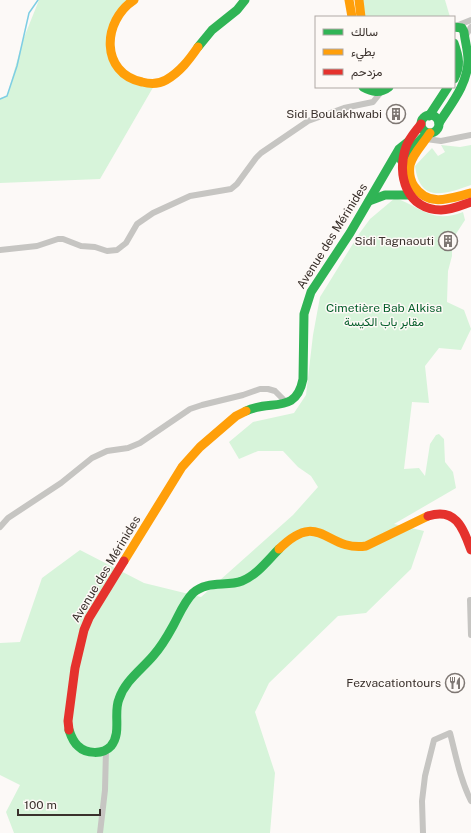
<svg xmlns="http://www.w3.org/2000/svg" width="471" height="833" viewBox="0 0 471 833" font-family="'Public Sans',Vazirmatn,sans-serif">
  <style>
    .green { fill: #d7f4da }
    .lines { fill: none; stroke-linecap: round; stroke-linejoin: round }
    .stream { stroke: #7ecee4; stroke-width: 1.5 }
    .street { stroke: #c6c5c2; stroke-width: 6 }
    .fast { stroke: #30b455; stroke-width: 9 }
    .slow { stroke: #ff9f0a; stroke-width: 9 }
    .jam { stroke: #e5322d; stroke-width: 9 }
    .labels { text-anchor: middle; stroke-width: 3; stroke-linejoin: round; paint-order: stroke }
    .poi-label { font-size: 12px; fill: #3a312c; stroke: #fdf9f6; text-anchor: end }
    .street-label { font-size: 12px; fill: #3a312c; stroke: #fdf9f6 }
    .park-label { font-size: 12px; fill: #065f2b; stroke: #fdf9f6 }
  </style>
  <rect width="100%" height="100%" fill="#fcf9f7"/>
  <!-- green -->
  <g class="green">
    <polygon points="39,0 137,0 121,10 106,43 119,73 155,84 100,179 0,183 0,98 7,96 23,40"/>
    <polygon points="363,0 445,0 450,17 365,17"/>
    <path d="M441,145L460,147L471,145V185C445,194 420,204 415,166L432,148L438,156L445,152Z"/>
    <path d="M395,198C422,207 431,224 463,212L465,220L452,240V256L448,271L447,302L464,310L471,329L461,350L439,348L425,366L429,403L412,402L404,469L419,468L425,476L430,444L436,435L439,434L444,439L445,462L453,472L456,488L394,524L424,531L411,569L366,613L338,616L269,683L255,712L275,773L270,833H14L6,812L20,785L0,775V643L20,642L42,578L80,550L144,583L201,597L293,515L318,487L311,476L298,467L283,451H258L239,459L229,442L253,422L294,413L306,395L313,335L320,297L359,234L370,219Z"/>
  </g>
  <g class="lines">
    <!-- stream -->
    <polyline class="stream" points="0,99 7,96 17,66 29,13 38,0"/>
    <!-- street -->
    <g class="street">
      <polyline points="456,26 471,20"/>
      <polyline points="465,37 471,27"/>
      <polyline points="426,139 441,141 471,135"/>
      <polyline points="0,250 37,246 58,239 63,239 81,246 95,247 107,251 117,250 126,243 137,224 153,213 190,196 231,189 237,184 256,158 261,153 308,121 344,108 373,102 381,92"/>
      <polyline points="0,527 8,518 61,483 92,458 107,451 128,448 140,443 190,409 202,405 243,395 260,389 268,389 275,391 287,403"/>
      <polyline points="470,600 471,635"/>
      <polyline points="100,833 105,790 106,750"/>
      <path d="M423,833L422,801L425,776L434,740L450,733C456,756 460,779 471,801"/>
    </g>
    <!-- fast -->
    <g class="fast">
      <path d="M454,43C459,57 461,66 454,79"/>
      <polyline points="198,47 212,30 237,10 245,0"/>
      <path d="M363,87C372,92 380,94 389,87"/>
      <circle cx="430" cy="124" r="9"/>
      <polyline points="429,116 448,87"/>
      <path d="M439,123C451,104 468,84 468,60C468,51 465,41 464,32L462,28L454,27"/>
      <polyline points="401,160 424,136"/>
      <polyline points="369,201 385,195 410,195"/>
      <path d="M246,411C271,399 296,415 303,379L304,314L311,292L350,233L399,149L409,141"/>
      <path d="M69,730C71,736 73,742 78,746C86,754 103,755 111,746C122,733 113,713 119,699C125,681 141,670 153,656C161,647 167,637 173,626C179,615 184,602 193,593C207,580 226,587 242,581C257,575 268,560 279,549"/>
    </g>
    <!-- slow -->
    <g class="slow">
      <path d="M134,0C102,21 100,73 142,82C150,84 159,84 166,80C180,72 189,60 198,47"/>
      <polyline points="349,0 352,17"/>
      <polyline points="359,0 361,17"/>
      <path d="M430,133C424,143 413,153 410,165C409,172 410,180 414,186C429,208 450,198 471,193"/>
      <path d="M279,549C320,508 326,552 366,546L428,516"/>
      <polyline points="124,561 182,467 200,447 236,416 246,411"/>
    </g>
    <!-- jam -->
    <g class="jam">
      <path d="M421,124C416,131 409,138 406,147C396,175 407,210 441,210C452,210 462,205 471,202"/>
      <path d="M428,516C456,507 463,528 471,550"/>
      <polyline points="69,730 68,721 75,668 84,630 89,618 124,561"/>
    </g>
  </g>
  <!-- icons -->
  <defs>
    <symbol id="building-ring" viewBox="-11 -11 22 22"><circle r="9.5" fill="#fdf9f6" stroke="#7e7773" stroke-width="1.5"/><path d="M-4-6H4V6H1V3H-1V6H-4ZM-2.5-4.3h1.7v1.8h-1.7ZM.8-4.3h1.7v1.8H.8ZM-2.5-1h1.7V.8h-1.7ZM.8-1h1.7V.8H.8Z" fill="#7e7773"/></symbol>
    <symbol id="restaurant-ring" viewBox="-11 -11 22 22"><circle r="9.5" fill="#fdf9f6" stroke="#7e7773" stroke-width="1.5"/><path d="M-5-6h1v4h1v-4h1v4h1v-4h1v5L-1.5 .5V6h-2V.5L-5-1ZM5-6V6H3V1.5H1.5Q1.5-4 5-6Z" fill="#7e7773"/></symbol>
  </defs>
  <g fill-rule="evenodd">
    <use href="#building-ring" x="385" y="103" width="22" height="22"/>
    <use href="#building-ring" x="437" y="230" width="22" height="22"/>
    <use href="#restaurant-ring" x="444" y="672" width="22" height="22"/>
  </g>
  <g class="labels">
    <!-- poi labels -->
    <g class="poi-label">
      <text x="382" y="118">Sidi Boulakhwabi</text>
      <text x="434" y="245">Sidi Tagnaouti</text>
      <text x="441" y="687">Fezvacationtours</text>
    </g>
    <!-- street labels -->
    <g class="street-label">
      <text transform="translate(332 236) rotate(-58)" y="4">Avenue des Mérinides</text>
      <text transform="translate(106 569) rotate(-59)" y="4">Avenue des Mérinides</text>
    </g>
    <!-- park labels -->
    <g class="park-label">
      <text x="384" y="312">Cimetière Bab Alkisa<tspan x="384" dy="14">مقابر باب الكيسة</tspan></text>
    </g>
  </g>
  <!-- legend -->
  <rect x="315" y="16" width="140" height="72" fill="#fdf9f6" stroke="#afa9a5"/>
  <rect x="323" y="29" width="20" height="6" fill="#30b455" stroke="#afa9a5"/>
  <text x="351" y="36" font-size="12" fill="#3a312c">سالك</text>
  <rect x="323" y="49" width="20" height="6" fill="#ff9f0a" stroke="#afa9a5"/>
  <text x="351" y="56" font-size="12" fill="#3a312c">بطيء</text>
  <rect x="323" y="69" width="20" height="6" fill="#e5322d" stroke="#afa9a5"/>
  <text x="351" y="76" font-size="12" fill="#3a312c">مزدحم</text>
  <!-- scale -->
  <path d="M18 809v6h82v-6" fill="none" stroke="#3a312c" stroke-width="2"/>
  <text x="24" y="809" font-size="12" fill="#3a312c" stroke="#fdf9f6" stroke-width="3" paint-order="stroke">100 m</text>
</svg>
